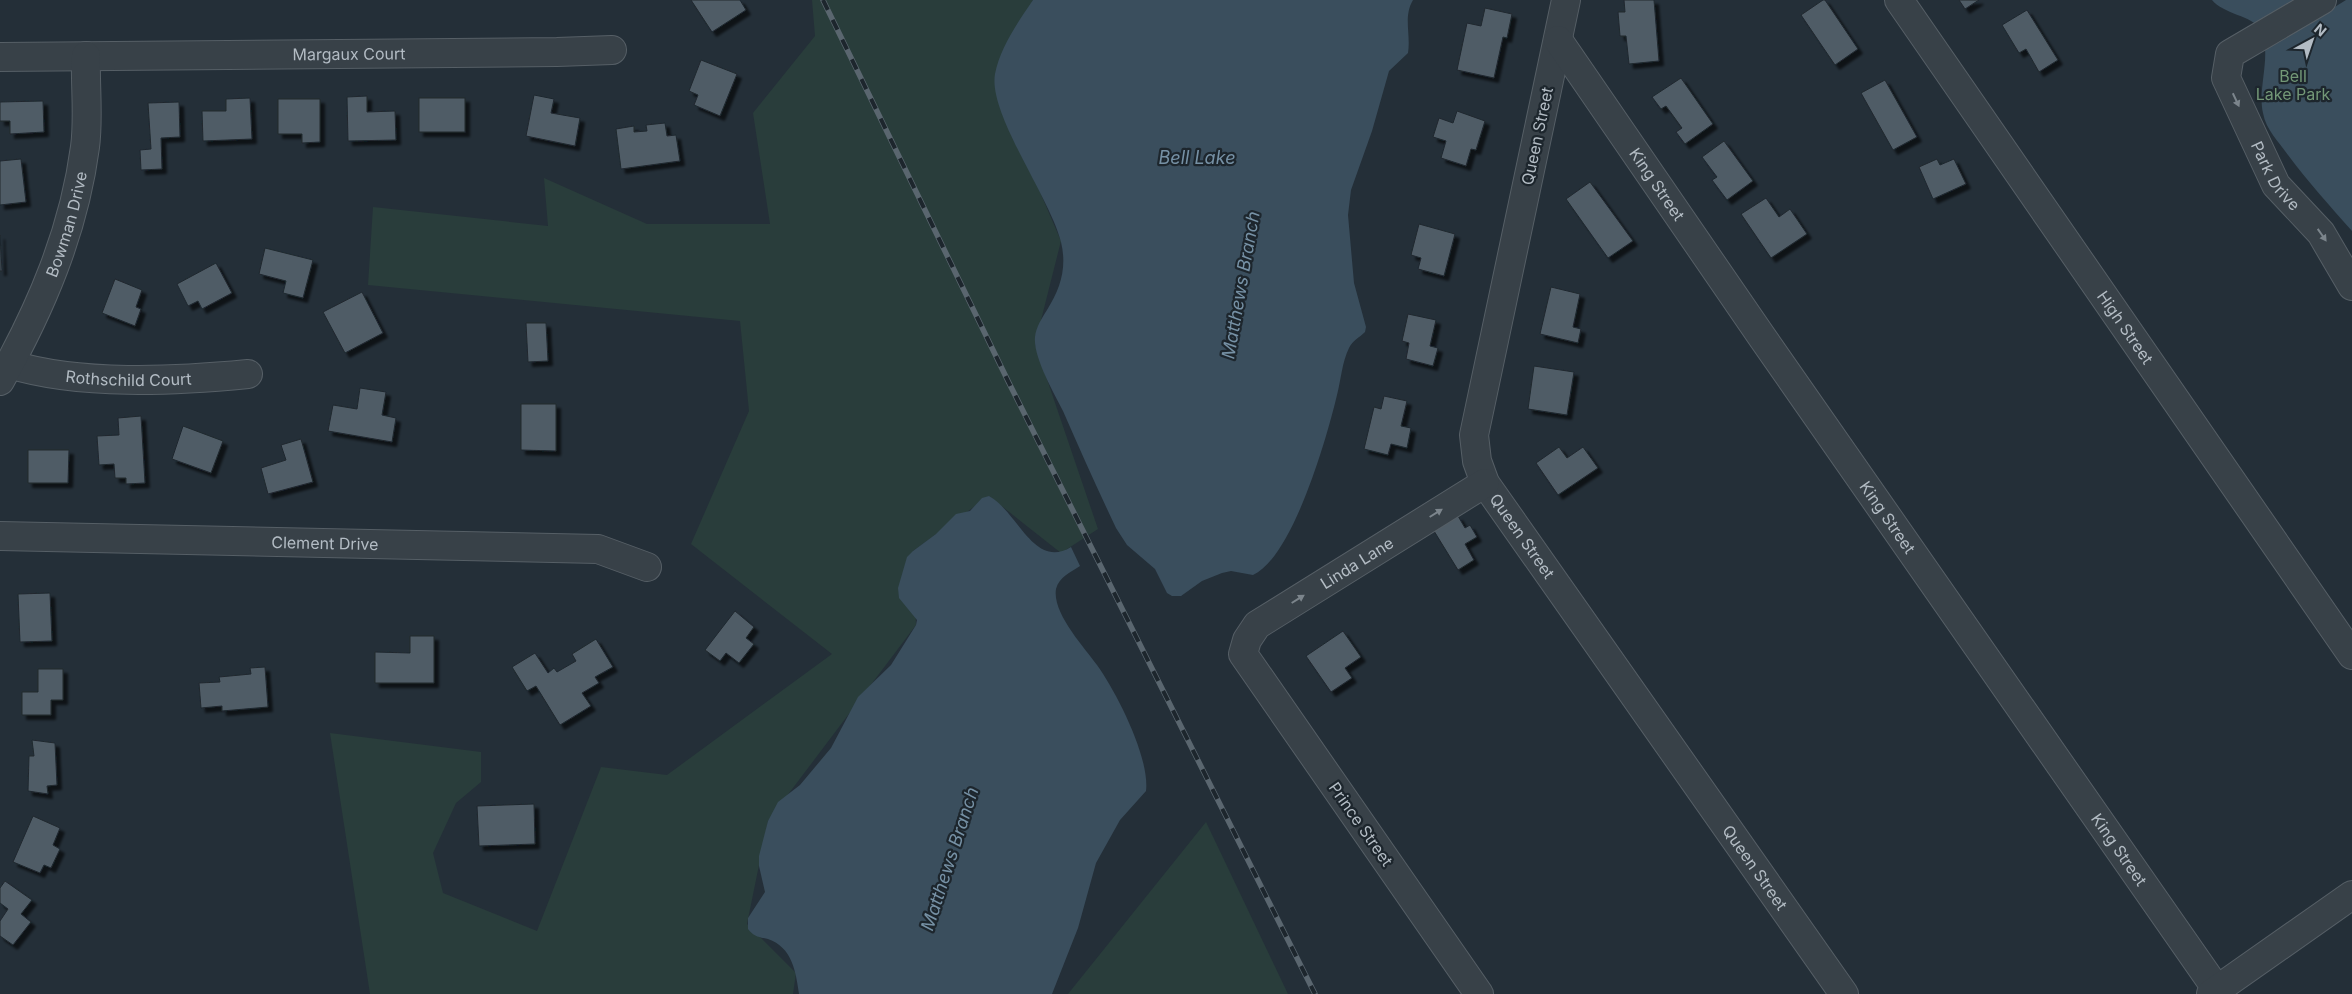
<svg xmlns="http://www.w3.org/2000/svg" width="2352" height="994" viewBox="0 0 2352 994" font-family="Inter,sans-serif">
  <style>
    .green { fill: #293d3b }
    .water { fill: #3a4e5d }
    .building { fill: #505c66; stroke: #1f282f; filter: url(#shadow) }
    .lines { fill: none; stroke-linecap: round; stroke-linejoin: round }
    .minor-casing { stroke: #565f66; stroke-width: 30 }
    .minor { stroke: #384148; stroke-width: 28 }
    .rail-casing { stroke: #5a666f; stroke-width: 5.5 }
    .rail { stroke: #1d262d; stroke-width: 4; stroke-dasharray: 11; stroke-linecap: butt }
    .oneway { fill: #7c858c }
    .labels { text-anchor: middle; stroke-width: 4.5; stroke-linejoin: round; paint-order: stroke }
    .street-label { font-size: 16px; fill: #b3bcc4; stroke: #1d262d }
    .park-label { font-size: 16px; fill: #739877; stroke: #1d262d }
    .water-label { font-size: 18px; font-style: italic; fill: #7691a5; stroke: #1d262d }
  </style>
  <defs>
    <filter id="shadow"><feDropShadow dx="4.5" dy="4.5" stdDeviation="1" flood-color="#0009"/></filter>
  </defs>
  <rect width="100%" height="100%" fill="#242f38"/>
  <!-- green -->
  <g class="green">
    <polygon points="812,0 1033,0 995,87 1061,241 1035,344 1098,529 1061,553 989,496 913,551 916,625 768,821 747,924 796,973 793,994 370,994 330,733 481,752 481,782 456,803 433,853 443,893 537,931 601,767 667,775 832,654 691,544 749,411 740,321 368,285 373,207 548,226 544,178 647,224 770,224 753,113 815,36"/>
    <polygon points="1206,822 1288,994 1068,994"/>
  </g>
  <!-- water -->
  <g class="water">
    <path d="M1033,0H1413C1403,17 1411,34 1408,53L1389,71L1372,131L1351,190L1348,215L1354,283L1366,327L1365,332C1359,338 1353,340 1349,348C1342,362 1341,380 1337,395C1327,437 1293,557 1253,575L1231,571L1222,573L1202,581L1181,596H1172L1167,593L1155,569L1127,545L1116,528C1098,490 1080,450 1063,411C1054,393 1033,357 1035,337C1036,327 1042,318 1047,310C1061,288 1067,267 1061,242C1050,197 988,114 995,74C1000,48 1018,22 1033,0Z"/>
    <path d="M2212,0H2305L2325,13L2346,0H2352V231C2330,206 2308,182 2288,155C2279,142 2266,130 2263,113C2257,87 2273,54 2260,29C2253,16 2223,14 2212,0Z"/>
    <path d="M989,496C1018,512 1034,570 1071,547L1080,566C1071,572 1059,577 1056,589C1052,613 1084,647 1097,665C1117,693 1150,758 1146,791L1120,820L1096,863L1078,928L1052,994H799C796,972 792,947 768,939C759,937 754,937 748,929V918L765,892L759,866V856L768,821L778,802L800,785L831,748L858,697L891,665L916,625L917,620L899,598L898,588L907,557L913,551L936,534L956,514L970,511L982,498Z"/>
  </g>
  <!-- building -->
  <g class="building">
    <polygon points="691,0 740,0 746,10 712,32"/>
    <polygon points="1624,0 1654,0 1659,61 1629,64 1626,36 1620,36 1618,12 1625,12"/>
    <polygon points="1823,0 1825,0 1858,49 1835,65 1801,15"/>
    <polygon points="1959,0 1979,0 1965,9"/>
    <polygon points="1485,8 1512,14 1507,38 1503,37 1494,78 1457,70 1467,23 1481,26"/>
    <polygon points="2027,10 2058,60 2039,72 2026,49 2019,53 2002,25"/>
    <polygon points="701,60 737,74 720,116 694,105 698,95 689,91"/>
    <polygon points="1681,78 1713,124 1685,144 1676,132 1682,128 1666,106 1661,109 1652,97"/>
    <polygon points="1885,80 1917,137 1893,150 1861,93"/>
    <polygon points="534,95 554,99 551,113 580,118 575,146 526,136"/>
    <polygon points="367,96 367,112 395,111 396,140 348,141 347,97"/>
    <polygon points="250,98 252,139 203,141 202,111 226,111 226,99"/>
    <rect x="419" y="98" width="46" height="34"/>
    <polygon points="278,99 320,99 320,142 302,143 302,134 278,134"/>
    <polygon points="43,101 44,132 10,134 10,121 0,121 0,102"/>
    <polygon points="179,102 180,137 161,138 162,169 141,170 140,150 151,149 148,103"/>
    <polygon points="1457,111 1485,121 1476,150 1471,149 1466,166 1441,158 1446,141 1433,137 1439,118 1453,123"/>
    <polygon points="665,123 667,136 676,135 680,161 621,169 616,129 634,126 634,132 647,131 646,125"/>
    <polygon points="1724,141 1753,181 1727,200 1712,180 1717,177 1702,157"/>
    <polygon points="21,159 26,202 0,205 0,161"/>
    <polygon points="1937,159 1940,165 1954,159 1966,184 1933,199 1919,167"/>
    <polygon points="1590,182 1633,241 1608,258 1566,199"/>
    <polygon points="1766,198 1779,217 1790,209 1807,234 1771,258 1741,214"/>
    <polygon points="1419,224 1455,234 1444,276 1418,269 1421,258 1411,255"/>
    <polygon points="0,235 2,271 0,271"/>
    <polygon points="265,248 313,260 303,298 283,293 286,281 259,274"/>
    <polygon points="216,263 232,293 202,309 198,301 188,306 177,284"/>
    <polygon points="115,279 142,290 136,307 141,309 135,326 102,313"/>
    <polygon points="1551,287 1580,294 1573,327 1581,329 1578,343 1540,334"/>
    <polygon points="362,292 383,333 345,353 323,312"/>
    <polygon points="1408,314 1436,320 1430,346 1438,348 1433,366 1406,359 1409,343 1402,341"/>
    <polygon points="526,323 546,323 548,361 528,362"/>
    <polygon points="1534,366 1574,372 1567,415 1528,409"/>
    <polygon points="360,388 386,392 382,415 396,418 392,442 328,431 333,405 357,409"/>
    <polygon points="1384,396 1407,401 1401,426 1411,428 1407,448 1391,444 1388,455 1364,449 1374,407 1381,409"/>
    <polygon points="521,404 556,404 556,451 521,450"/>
    <polygon points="141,416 145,483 126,484 126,478 115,478 114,464 99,465 97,436 119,435 118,418"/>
    <polygon points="183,426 223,441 211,473 172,459"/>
    <polygon points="301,439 313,482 268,494 261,468 286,460 281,445"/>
    <polygon points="1559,447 1567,458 1583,447 1598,468 1558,495 1536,463"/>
    <polygon points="28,450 69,450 68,483 28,483"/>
    <polygon points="1458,516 1465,528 1470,525 1477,537 1465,544 1474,560 1458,570 1434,531"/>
    <polygon points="50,593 52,641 20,642 18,594"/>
    <polygon points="735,611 754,627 746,638 754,644 739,663 726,653 720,661 705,650"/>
    <polygon points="1343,631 1361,657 1345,668 1352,678 1331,692 1306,656"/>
    <polygon points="410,636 434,636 434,683 375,683 375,652 410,653"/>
    <polygon points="596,639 613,667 595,677 599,683 582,693 591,706 560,725 536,686 527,691 512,667 535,653 548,673 554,668 557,672 576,661 572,654"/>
    <polygon points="265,667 268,707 222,711 222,706 201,708 199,683 220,682 219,677 251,674 250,668"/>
    <polygon points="38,669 63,669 63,700 51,700 51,715 22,715 22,692 38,692"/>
    <polygon points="32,740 55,743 57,785 47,786 48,794 28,791 29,756 34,756"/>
    <polygon points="534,804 535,844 479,846 477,806"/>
    <polygon points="33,816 60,828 53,845 60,849 51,868 44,865 40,873 13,862"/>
    <polygon points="5,881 32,900 21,914 31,922 13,945 0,936 0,921 8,909 0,903 0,888"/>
  </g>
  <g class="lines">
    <defs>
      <g id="minor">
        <path id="s1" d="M1566,0L1474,435L1477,461L1485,483L1844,994"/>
        <path id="s2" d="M1899,0L2352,655"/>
        <path id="s3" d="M2322,0L2230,54L2226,78L2276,185L2321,233L2352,286"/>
        <path id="s4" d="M1558,40L1762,337L2220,994"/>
        <path id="s5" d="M0,57L557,52L612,50"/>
        <path id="s6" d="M9,364C80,386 175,381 248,374"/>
        <path id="s7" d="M0,381C41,308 74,231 85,147C89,118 85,86 86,56"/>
        <path id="s8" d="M0,536L598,549L647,567"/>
        <path id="s9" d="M1479,994L1243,654L1247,640L1257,625L1485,483"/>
        <polyline points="2211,994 2352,895"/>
      </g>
    </defs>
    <!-- minor casing -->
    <use href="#minor" class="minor-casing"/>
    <!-- minor -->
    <use href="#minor" class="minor"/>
    <defs>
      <polyline id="rail" points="823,0 1009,383 1315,994"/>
    </defs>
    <!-- rail casing -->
    <use href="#rail" class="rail-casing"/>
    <!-- rail -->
    <use href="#rail" class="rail"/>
  </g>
  <!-- one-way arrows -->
  <defs><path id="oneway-solid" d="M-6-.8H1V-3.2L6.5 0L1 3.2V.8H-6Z" transform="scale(1.25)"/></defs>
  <g class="oneway">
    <use href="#oneway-solid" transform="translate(2236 100) rotate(65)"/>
    <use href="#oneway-solid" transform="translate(2322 235) rotate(55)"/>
    <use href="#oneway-solid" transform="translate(1436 513) rotate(-32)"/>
    <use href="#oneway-solid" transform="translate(1298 599) rotate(-32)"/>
  </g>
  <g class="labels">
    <!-- street labels -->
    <g class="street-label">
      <text dy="6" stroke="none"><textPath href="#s5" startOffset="349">Margaux Court</textPath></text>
      <text transform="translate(1537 136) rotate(-78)" y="6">Queen Street</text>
      <text dy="6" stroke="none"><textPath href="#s3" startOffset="241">Park Drive</textPath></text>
      <text dy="6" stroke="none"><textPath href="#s4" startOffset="175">King Street</textPath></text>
      <text dy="6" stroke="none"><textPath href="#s7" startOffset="171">Bowman Drive</textPath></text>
      <text dy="6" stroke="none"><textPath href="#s2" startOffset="398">High Street</textPath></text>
      <text dy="6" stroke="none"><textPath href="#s6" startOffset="121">Rothschild Court</textPath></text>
      <text dy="6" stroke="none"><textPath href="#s4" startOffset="580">King Street</textPath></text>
      <text dy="6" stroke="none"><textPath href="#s1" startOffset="559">Queen Street</textPath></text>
      <text dy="6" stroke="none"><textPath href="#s8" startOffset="325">Clement Drive</textPath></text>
      <text dy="6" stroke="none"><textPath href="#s9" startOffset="564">Linda Lane</textPath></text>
      <text transform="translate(1361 824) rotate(55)" y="6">Prince Street</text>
      <text dy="6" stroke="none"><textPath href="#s4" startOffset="985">King Street</textPath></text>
      <text dy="6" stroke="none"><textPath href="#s1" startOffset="964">Queen Street</textPath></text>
    </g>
    <!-- park labels -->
    <g class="park-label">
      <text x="2293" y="82">Bell<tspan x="2293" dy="18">Lake Park</tspan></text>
    </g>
    <!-- water labels -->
    <g class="water-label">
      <text x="1197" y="164">Bell Lake</text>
      <text transform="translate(1241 285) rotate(-80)" y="6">Matthews Branch</text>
      <text transform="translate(950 859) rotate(-72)" y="6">Matthews Branch</text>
    </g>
  </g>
  <!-- north arrow -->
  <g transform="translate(2312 40) rotate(40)" stroke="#1d262d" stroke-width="4" paint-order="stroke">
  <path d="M0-4L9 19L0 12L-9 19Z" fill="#b3bcc4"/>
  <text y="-8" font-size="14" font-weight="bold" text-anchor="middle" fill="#b3bcc4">N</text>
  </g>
</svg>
